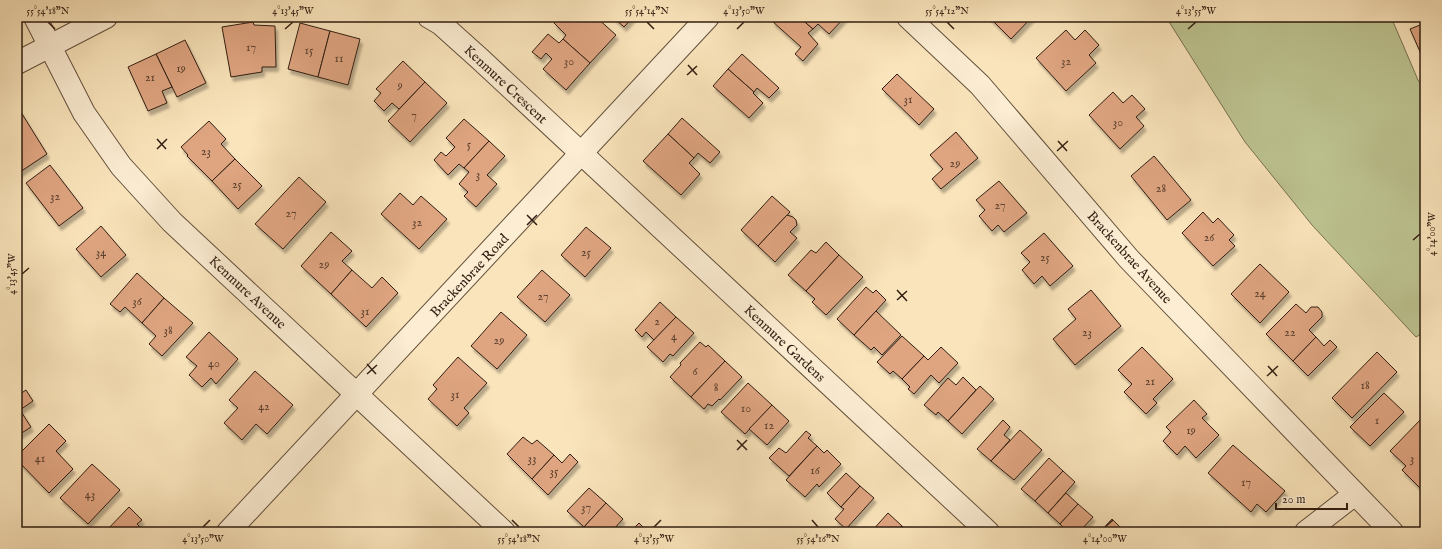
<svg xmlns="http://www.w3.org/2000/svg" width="1442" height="549" viewBox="0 0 1442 549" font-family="'IM FELL English',serif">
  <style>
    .green { fill: #bdc491; stroke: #777152 }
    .building { fill: #dfa581; stroke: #311e12; filter: url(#shadow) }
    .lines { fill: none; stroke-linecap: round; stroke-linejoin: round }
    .minor-casing { stroke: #63503c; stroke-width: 24 }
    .minor { stroke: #fcedd3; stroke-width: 22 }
    .ticks { fill: none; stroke: #311e12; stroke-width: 1.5 }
    .labels { text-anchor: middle; stroke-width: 4; stroke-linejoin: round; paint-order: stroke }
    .number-label { font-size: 12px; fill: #5c402e }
    .street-label { font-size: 14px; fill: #311e12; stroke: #fcedd3 }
    .neatline { fill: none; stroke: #311e12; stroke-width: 1.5 }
    .ticks-label { font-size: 10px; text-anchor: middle; fill: #311e12 }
  </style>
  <defs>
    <filter id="shadow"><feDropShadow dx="2.5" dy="4.5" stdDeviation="1" flood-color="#0004"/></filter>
  </defs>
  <rect width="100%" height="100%" fill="#fae4bb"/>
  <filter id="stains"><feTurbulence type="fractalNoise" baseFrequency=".005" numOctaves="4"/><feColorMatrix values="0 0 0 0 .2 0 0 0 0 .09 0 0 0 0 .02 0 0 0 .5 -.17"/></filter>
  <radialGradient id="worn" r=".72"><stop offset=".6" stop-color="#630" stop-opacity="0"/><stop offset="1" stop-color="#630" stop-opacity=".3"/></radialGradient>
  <!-- green -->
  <polygon class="green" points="1166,17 1391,17 1418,80 1425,91 1425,332 1416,337 1312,225 1245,142"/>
  <!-- building -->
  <g class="building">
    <polygon points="559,17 596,17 616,35 590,63 563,39 566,35 554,23"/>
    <polygon points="613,17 633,17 624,27"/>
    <polygon points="776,17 799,17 813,29 808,33 818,44 803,61 795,54 801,47 772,21"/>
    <polygon points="799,17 845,17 829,34 818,24 813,29"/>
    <polygon points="989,17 1032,17 1011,39"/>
    <polygon points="253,22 254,25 275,26 276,67 262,67 262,72 231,77 222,27"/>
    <polygon points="300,23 330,31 318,77 288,69"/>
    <polygon points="1425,23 1425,54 1422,56 1410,29"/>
    <polygon points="1066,30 1075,40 1085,30 1099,45 1089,55 1096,63 1066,91 1036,58"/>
    <polygon points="330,31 360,39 348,85 318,77"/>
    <polygon points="548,34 559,43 563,39 590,63 566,90 543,69 552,59 546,53 541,59 532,52"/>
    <polygon points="185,40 206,83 177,97 156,54"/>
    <polygon points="156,54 172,87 162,91 167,103 148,111 128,67"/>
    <polygon points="742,54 779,88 769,98 757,88 754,92 728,69"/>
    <polygon points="403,61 425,82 399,109 392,103 384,111 374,101 381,93 376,89"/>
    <polygon points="728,69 754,92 753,93 763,103 749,118 713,86"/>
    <polygon points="897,74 934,109 919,125 882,89"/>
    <polygon points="425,82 447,103 410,142 388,121"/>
    <polygon points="1113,92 1123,103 1132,95 1145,109 1136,117 1144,126 1120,149 1089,115"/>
    <polygon points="19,109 47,154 17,174 17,111"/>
    <polygon points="682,118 720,152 710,163 698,153 694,158 668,134"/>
    <polygon points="464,119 489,141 464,168 459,164 448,175 434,160 441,152 446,156 455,147 446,138"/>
    <polygon points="209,121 226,139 221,144 235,159 212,181 187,156 188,155 181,147"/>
    <polygon points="956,132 978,158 941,189 932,179 943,169 930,155"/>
    <polygon points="668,134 694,158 689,163 700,174 681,195 643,161"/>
    <polygon points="489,141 505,156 487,175 497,184 476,207 464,196 468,192 459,184 469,172 464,168"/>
    <polygon points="1154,156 1191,200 1167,220 1131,176"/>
    <polygon points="235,159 262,186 238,209 212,181"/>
    <polygon points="50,165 83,208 59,226 26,183"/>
    <polygon points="299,177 326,202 283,249 255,224"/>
    <polygon points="999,181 1027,213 1004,232 998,225 992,231 979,216 985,210 976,200"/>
    <polygon points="400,193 413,205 421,196 447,219 419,249 381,214"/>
    <polygon points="772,196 790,212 758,246 741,230"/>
    <polygon points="1203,212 1213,223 1218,218 1234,235 1229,240 1235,246 1213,266 1182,233"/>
    <polygon points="787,215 793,217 796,220 797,225 790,232 797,238 775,262 758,246"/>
    <polygon points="101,226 126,255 101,277 76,249"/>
    <polygon points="586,227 611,248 585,277 561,255"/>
    <polygon points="331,232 352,251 342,261 352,270 331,294 301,266"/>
    <polygon points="1044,233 1073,266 1050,286 1042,276 1034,284 1022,270 1030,262 1021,253"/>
    <polygon points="826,242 839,255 806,291 788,275 811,250 816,253"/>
    <polygon points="839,255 863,277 826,315 812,302 815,299 806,291"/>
    <polygon points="1260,264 1289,292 1260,323 1231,294"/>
    <polygon points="352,270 372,288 382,277 398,293 366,327 331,294"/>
    <polygon points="542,270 570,295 545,322 517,297"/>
    <polygon points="137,273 164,298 142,323 125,307 120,312 110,304"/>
    <polygon points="866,287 873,293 876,290 886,300 854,335 837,319"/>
    <polygon points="1091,290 1121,326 1075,365 1053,339 1076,319 1068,309"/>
    <polygon points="164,298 193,323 162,356 149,344 156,336 142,323"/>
    <polygon points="660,302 676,317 654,340 646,332 642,337 635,330"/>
    <polygon points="1296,304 1306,313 1311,307 1318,307 1322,312 1322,317 1309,330 1316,337 1293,361 1266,334"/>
    <polygon points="876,311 901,335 882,355 874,347 871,350 854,335"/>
    <polygon points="501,312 527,335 497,369 471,346"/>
    <polygon points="676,317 694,333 673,356 670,354 663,362 647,347"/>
    <polygon points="209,332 238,359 216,384 211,378 202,387 189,375 197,366 186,357"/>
    <polygon points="902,336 924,356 902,379 893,371 890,374 877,362"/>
    <polygon points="1316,337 1324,346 1330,340 1337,347 1308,376 1293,361"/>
    <polygon points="700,342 706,347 708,345 725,361 691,397 670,377 681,365 680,363"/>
    <polygon points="941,347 958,363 939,383 931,375 914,394 908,389 910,387 902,379 924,356 928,360"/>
    <polygon points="1142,347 1173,379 1153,399 1157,403 1146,414 1124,392 1132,384 1118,370"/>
    <polygon points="1377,352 1397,372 1352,418 1332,398"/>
    <polygon points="458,357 487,383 464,408 469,413 457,426 428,399 437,389 433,385"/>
    <polygon points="725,361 742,377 720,400 719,399 712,406 708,404 704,409 691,397"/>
    <polygon points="255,371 293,405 267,434 256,424 242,440 224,423 238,408 229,400"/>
    <polygon points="963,377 976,390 948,421 938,412 936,415 924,405 948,378 956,385"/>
    <polygon points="748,383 772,405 745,434 721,412"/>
    <polygon points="980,386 994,399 962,434 948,421"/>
    <polygon points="26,390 33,401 20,410 31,427 17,436 17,396"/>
    <polygon points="1384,393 1404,412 1370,446 1350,427"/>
    <polygon points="1194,400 1207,414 1202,418 1219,435 1196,458 1185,446 1177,455 1163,441 1171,432 1166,427"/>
    <polygon points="772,405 789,421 767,445 749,429"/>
    <polygon points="1425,415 1425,493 1402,470 1406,466 1390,451"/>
    <polygon points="1003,420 1010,427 1004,435 1010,440 991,461 977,449"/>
    <polygon points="49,424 66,441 56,451 73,469 49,493 17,460 17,456"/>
    <polygon points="1020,430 1042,450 1014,480 991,461"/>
    <polygon points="806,431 811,435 808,438 817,446 789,476 769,458 779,448 786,453"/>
    <polygon points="523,437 532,444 537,440 554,455 532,479 507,454"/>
    <polygon points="1233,445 1285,491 1266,512 1257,504 1251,512 1208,473"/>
    <polygon points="817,446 824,453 827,450 841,464 819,487 817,484 805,497 786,480"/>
    <polygon points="570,454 578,462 548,495 532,479 554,455 562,463"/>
    <polygon points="1049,458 1063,471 1035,501 1021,489"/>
    <polygon points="92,464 120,490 88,524 60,498"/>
    <polygon points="1063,471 1075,482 1048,513 1035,501"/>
    <polygon points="846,473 860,486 841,507 827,493"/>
    <polygon points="860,486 874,498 846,529 835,519 844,509 841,507"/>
    <polygon points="589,488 606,503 584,527 567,511"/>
    <polygon points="1066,493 1078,504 1060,524 1048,513"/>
    <polygon points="606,503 623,519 611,532 589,532 584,527"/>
    <polygon points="1078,504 1093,517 1079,532 1068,532 1060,524"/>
    <polygon points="129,507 142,520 137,524 145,532 105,532"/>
    <polygon points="888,513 902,526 896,532 871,532"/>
    <polygon points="1112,519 1122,529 1120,532 1100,532"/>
    <polygon points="639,523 648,532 630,532"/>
    <polygon points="902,526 909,532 896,532"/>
  </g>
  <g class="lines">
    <defs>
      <g id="minor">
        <polyline points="35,17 84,113 121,166 172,222 504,532"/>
        <polyline points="429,17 441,24 480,59 988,532"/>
        <polyline points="908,17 980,85 1129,259 1392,532"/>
        <polyline points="17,63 106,17"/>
        <polyline points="228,532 708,17"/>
        <polyline points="1306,532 1355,494"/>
      </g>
    </defs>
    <!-- minor casing -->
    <use href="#minor" class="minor-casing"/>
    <!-- minor -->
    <use href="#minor" class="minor"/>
  </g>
  <!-- ticks -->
  <path class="ticks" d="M48,22L55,29M647,22L654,29M947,22L954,29M285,29L293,22M737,29L744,22M1188,29L1196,22M688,65L697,75M687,75L697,66M157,139L166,149M1058,141L1067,151M157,149L167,139M1057,151L1068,141M527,215L537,225M527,225L537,215M1413,240L1420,234M22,274L29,268M897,290L907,301M897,300L907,291M367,364L376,374M1268,366L1277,376M367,374L377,365M1267,376L1278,366M737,440L747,450M737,450L747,440M512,520L519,527M812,520L818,527M203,527L210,520M654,527L661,520M1105,527L1113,520"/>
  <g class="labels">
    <!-- number labels -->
    <g class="number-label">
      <text x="251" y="51">17</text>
      <text x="309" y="54">15</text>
      <text x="339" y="62">11</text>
      <text x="569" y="65">30</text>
      <text x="1066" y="65">32</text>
      <text x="181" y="72">19</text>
      <text x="150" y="81">21</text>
      <text x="400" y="89">9</text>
      <text x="908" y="103">31</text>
      <text x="414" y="119">7</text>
      <text x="1118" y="126">30</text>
      <text x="469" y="148">5</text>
      <text x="206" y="155">23</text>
      <text x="955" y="167">29</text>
      <text x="478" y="178">3</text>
      <text x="237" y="188">25</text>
      <text x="1161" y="192">28</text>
      <text x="55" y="200">32</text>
      <text x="1000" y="209">27</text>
      <text x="291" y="217">27</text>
      <text x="417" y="226">32</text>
      <text x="1209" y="241">26</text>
      <text x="101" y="256">34</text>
      <text x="586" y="256">25</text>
      <text x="1045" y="261">25</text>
      <text x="324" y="268">29</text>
      <text x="1260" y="297">24</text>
      <text x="543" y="300">27</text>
      <text x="137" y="305">36</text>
      <text x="365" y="315">31</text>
      <text x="657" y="325">2</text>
      <text x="168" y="334">38</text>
      <text x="1087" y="336">23</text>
      <text x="1290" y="336">22</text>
      <text x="674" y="340">4</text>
      <text x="499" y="344">29</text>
      <text x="214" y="367">40</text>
      <text x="695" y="375">6</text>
      <text x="1150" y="385">21</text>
      <text x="1365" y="389">18</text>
      <text x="716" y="391">8</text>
      <text x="455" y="398">31</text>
      <text x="264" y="410">42</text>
      <text x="746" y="412">10</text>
      <text x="1377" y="424">1</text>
      <text x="769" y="429">12</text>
      <text x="1191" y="434">19</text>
      <text x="40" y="462">41</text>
      <text x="532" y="462">33</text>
      <text x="1412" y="462">3</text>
      <text x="815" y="474">16</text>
      <text x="554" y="475">35</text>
      <text x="1246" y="486">17</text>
      <text x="90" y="498">43</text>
      <text x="586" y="511">37</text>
    </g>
    <!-- street labels -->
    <g class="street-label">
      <text transform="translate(506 84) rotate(43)" y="5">Kenmure Crescent</text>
      <text transform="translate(1130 257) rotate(48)" y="5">Brackenbrae Avenue</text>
      <text transform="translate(469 275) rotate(-47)" y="5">Brackenbrae Road</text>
      <text transform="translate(248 292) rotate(43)" y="5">Kenmure Avenue</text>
      <text transform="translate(785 343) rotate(43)" y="5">Kenmure Gardens</text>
    </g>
  </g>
  <!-- margin -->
  <rect width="1442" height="549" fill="none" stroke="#fae4bb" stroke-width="44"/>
  <!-- scale -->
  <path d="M1276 503v6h71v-6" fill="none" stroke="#311e12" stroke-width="2"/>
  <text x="1282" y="503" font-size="12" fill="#311e12" stroke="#fcedd3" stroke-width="3" paint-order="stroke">20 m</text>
  <rect x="22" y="22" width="1398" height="505" class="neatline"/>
  <g class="ticks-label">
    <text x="48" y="14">55°54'18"N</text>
    <text x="293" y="14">4°13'45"W</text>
    <text x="647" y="14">55°54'14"N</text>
    <text x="744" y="14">4°13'50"W</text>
    <text x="947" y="14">55°54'12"N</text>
    <text x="1196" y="14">4°13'55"W</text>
    <text transform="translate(1431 234) rotate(-90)" y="4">4°14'00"W</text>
    <text transform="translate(11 274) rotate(-90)" y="4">4°13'45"W</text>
    <text x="203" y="542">4°13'50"W</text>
    <text x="519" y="542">55°54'18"N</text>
    <text x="654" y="542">4°13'55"W</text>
    <text x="818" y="542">55°54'16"N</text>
    <text x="1105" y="542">4°14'00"W</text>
  </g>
  <rect width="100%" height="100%" filter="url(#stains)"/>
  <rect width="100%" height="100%" fill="url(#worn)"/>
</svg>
